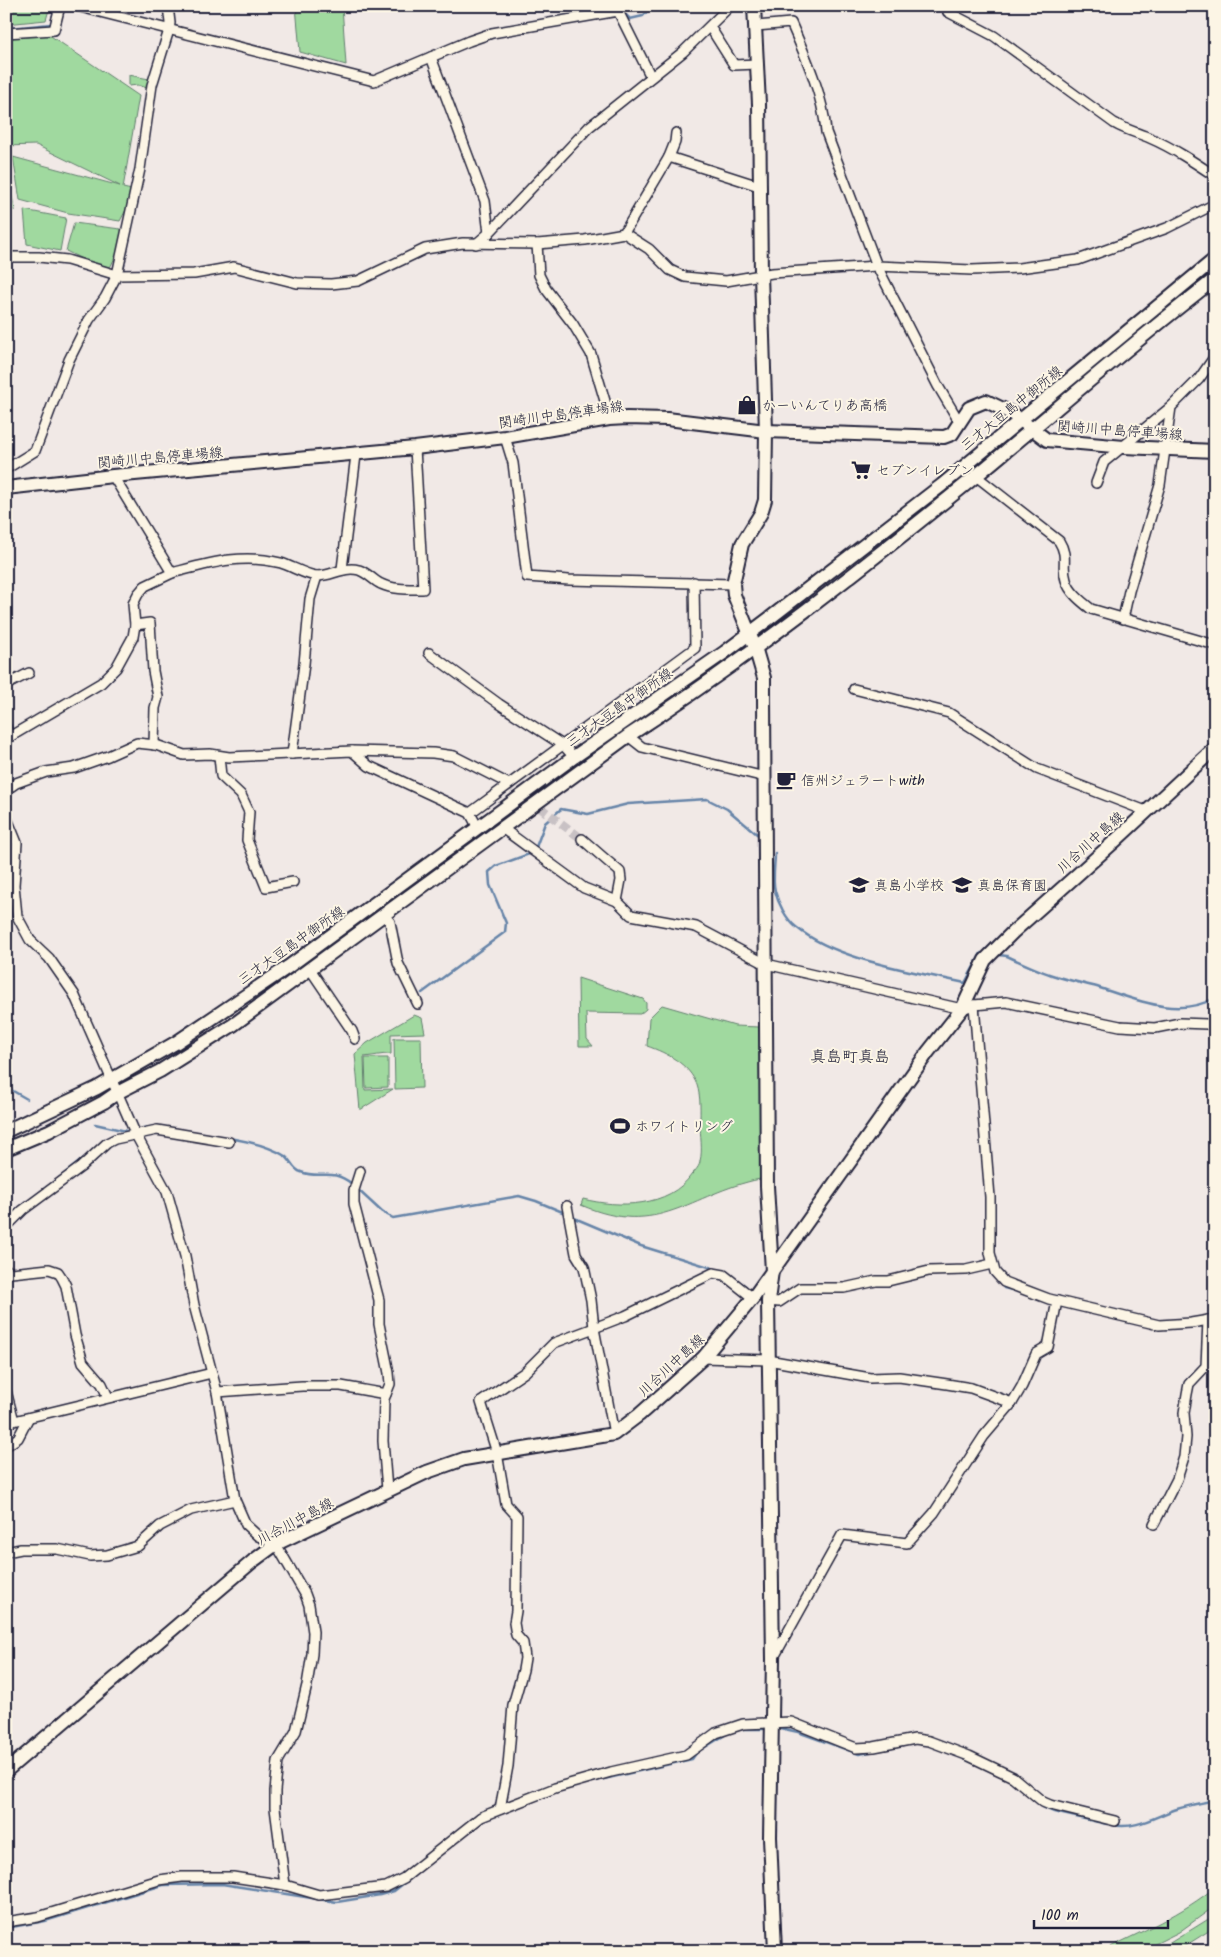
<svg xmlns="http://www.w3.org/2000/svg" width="1221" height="1957" viewBox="0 0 1221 1957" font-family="Kalam,'Klee One',sans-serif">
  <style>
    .green { fill: #a0d99f; stroke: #617e6d }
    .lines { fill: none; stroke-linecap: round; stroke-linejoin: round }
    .stream { stroke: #6684a8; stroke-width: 2.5 }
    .street-tunnel { stroke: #c8c1c4; stroke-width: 9; stroke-dasharray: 9 4.5; stroke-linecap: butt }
    .street-casing { stroke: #22223b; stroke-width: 12 }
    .secondary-casing { stroke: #22223b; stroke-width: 16 }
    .street { stroke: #fcf5e5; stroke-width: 9 }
    .secondary { stroke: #fcf5e5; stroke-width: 12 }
    .labels { text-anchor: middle; stroke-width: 4; stroke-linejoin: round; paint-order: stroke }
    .poi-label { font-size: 14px; fill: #22223b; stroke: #fcf5e5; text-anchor: start }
    .street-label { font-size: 14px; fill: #22223b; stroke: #fcf5e5 }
    .quarter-label { font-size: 16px; fill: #22223b; stroke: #fcf5e5 }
  </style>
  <rect width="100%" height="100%" fill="#f1e9e6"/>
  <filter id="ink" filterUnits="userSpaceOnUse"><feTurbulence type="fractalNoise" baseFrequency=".02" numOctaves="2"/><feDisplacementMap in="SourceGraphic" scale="10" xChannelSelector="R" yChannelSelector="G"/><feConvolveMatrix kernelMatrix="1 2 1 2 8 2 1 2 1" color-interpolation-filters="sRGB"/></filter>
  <g filter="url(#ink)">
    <!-- green -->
    <g class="green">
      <polygon points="6,6 50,6 46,20 6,24"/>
      <polygon points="296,6 342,6 346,65 300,52"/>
      <polygon points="42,30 139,96 123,188 136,191 120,221 68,213 20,200 13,157 120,186 36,145 6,146 6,38"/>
      <polygon points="129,75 149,79 147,88 138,85 129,86"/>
      <polygon points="6,170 15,210 6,210"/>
      <polygon points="24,210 66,218 60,251 27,244"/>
      <polygon points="74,223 128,230 108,272 66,251"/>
      <polygon points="578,978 643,999 646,1003 646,1009 640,1014 586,1013 587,1039 593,1046 579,1046"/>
      <path d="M662,1005L735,1026L759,1027L760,1179C688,1194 660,1239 581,1205L583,1199C618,1208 669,1208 692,1174C695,1171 700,1166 700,1161C703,1150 700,1135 700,1123C700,1111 701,1097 697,1085C689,1064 667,1053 647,1046L649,1018Z"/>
      <path d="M414,1015L422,1018L425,1033L391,1034V1054C381,1054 374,1056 364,1057L365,1090L393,1089L360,1110L355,1054L367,1043Z"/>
      <polygon points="394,1038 421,1038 422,1088 395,1089"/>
      <polygon points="365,1058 388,1058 388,1087 366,1088"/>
      <path d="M1215,1887V1906L1179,1932L1141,1951H1102C1137,1934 1186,1912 1215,1887Z"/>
      <polygon points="1215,1915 1215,1927 1177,1951 1157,1951"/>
    </g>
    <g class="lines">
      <!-- stream -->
      <g class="stream">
        <polyline points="622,6 625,14 630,19 643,16 652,6"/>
        <polyline points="554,18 612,6"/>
        <polyline points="10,28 51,24 55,6"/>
        <polyline points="490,29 509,26"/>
        <polyline points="263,49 308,60"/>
        <polyline points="536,847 545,823 561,809 588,814 628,804 707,799 727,809 758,835"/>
        <path d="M775,853C775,864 772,880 775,891C778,903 786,919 796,927C837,961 914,971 965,983L981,953"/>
        <path d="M999,955L1007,956C1022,963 1037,970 1052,975C1067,980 1082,983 1097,987C1134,999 1177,1019 1215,998"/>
        <polyline points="422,993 505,932 506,923 490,885 489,872 496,866 529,854"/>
        <polyline points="6,1087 27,1099"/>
        <polyline points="95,1124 126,1131"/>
        <polyline points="143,1128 159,1126 174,1129"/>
        <path d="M229,1138C247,1141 269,1146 285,1156C291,1160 293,1170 301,1172C321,1180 331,1167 352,1184"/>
        <polyline points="59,1178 88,1155"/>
        <polyline points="356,1188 382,1212 393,1218 519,1196 536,1201 565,1213"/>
        <polyline points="572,1217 641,1246 722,1271"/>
        <polyline points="739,1282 746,1286"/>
        <polyline points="1001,1284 1004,1288 1016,1291"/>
        <polyline points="1166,1329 1203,1326"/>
        <polyline points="780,1728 798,1732 859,1754 903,1746"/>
        <polyline points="738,1729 767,1729"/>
        <polyline points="958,1756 976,1764"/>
        <polyline points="595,1781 692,1759 697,1752 730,1732"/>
        <polyline points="1043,1807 1054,1812 1107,1824"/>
        <path d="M1113,1825C1135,1830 1156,1816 1177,1809C1189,1805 1202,1803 1215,1800"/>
        <polyline points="6,1928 45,1921 163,1885 222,1884 337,1902 380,1895 394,1891 408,1880"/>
      </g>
      <!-- street-tunnel -->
      <polyline class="street-tunnel" points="507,783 582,839"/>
      <defs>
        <g id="street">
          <polyline points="76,6 374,81 469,41 492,33 618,11 651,77"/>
          <path d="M950,6L948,12L994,36L1114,123C1126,130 1138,133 1150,138C1173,148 1194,162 1215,176"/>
          <path d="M756,26L791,23C806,57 823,95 826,132L877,266L938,386L960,423"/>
          <polyline points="710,27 734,65 758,64"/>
          <polyline points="6,33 54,30 60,6"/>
          <polyline points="431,57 485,201 489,233"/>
          <polyline points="669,157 675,142 676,133"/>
          <polyline points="624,233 669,157 759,186"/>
          <polyline points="476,244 489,233 589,127 683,52 730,6"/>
          <polyline points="537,244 539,275 546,289 573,324 591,354 608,411 609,419"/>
          <polyline points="6,257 39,257 67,260 117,275 194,274 234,267 297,283 331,284 358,281 425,249 463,243 537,244 585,240 624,233 649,249 670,270 685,277 726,281 772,273 877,266 972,270 1019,268 1078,260 1167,228 1215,204"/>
          <polyline points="505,437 513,463 527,577 569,580 733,584"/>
          <polyline points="6,469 35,451 69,360 89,320 105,298 117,275 140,169 152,85 169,30 170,23 168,6"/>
          <path d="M976,476L1059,541C1069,557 1061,565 1066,580C1069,592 1082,602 1091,609L1215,645"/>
          <polyline points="1096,483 1104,462 1171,407"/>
          <polyline points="342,569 356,455"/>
          <path d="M172,573C210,563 241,553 281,563C291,566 308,576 317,576C332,576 343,566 359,570C368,573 374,581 381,584C394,590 410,589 423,589L415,448"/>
          <polyline points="1123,619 1129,591 1160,485 1171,407 1199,379 1213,359 1215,353"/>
          <polyline points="135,625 150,623 153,671 158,697 155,708 154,745"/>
          <polyline points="429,653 499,704 564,746 574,757"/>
          <polyline points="6,685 29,673"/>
          <polyline points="854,689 949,713 1037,769 1146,811"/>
          <polyline points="6,727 9,737"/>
          <polyline points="628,736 642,747 765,777"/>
          <polyline points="6,739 101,683 116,668 133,637 135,625 133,604 138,594 145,586 172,573 113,476"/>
          <polyline points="352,751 369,766 470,813 478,828"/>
          <polyline points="292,754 304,664 310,599 317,576"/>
          <polyline points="219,756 221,776 241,795 249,812 247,840 266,887 293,882"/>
          <polyline points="6,790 16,783 46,772 74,768 108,756 137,743 156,745 184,755 210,754 229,757 352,751 433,753 454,756 507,783"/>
          <polyline points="470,813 695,648 694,582"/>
          <polyline points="6,816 17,843 14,885 17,916 30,940 49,958 74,994 136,1135 167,1192 185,1256 194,1305 217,1392 235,1500 246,1525 258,1536 276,1544 305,1594 309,1605 313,1632 312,1654 307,1685 296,1731 278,1761 275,1791 275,1808 285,1885"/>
          <polyline points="502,828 584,888 617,901 631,915 696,927 766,964 962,1009 974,1005 1006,1002 1120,1026 1155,1028 1180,1023 1207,1024 1215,1027"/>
          <polyline points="582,839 620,872 621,880 617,901"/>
          <polyline points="384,915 390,922 398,963 418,1004"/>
          <polyline points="310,969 352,1031 355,1039"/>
          <polyline points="974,1005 990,1197 990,1253 995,1272 1004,1282 1049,1299 1159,1325 1191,1323 1215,1319"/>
          <polyline points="360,1171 354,1190 354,1204 379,1300 379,1324 389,1373 390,1384 384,1399 383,1441 387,1490"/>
          <polyline points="567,1206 576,1254 584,1267 591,1300 594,1328 625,1316 713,1273 724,1275 753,1298"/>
          <polyline points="6,1227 23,1210 81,1167 107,1143 115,1139 157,1130 229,1142"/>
          <polyline points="6,1269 11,1273 49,1269 58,1272 62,1278 66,1286 75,1335 83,1362 102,1384 108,1397"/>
          <polyline points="768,1301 779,1302 800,1288 844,1288 876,1281 888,1281 929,1271 966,1270 992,1264"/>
          <polyline points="703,1358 768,1360 870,1378 899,1377 947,1384 971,1388 1012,1403"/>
          <polyline points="6,1391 14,1421 212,1373"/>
          <polyline points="217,1392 302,1386 341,1386 386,1394"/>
          <polyline points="6,1446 18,1438 28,1419"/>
          <polyline points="1154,1524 1177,1479 1184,1457 1186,1437 1184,1413 1187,1394 1189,1384 1206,1366 1208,1320"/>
          <polyline points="6,1552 21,1549 57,1549 90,1556 107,1555 138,1546 160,1526 191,1510 235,1500"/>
          <polyline points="774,1657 842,1535 907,1543 934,1513 984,1436 1012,1403 1022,1386 1036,1354 1048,1347 1057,1301"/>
          <polyline points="500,1809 508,1766 513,1705 523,1670 525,1658 523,1643 516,1635 514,1623 516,1611 517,1516 506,1504 497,1453 481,1402 525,1372 554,1343 594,1328 614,1434"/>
          <polyline points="6,1922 38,1917 159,1880 182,1877 233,1877 285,1885 319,1895 386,1887 404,1878 481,1817 555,1788 611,1772 686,1755 716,1733 743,1724 791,1722 856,1748 874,1747 915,1739 929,1741 969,1756 1013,1777 1043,1802 1050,1805 1115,1821"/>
        </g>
        <g id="secondary">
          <polyline points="754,6 759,104 761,274 766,431 765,500 761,513 742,544 733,584 734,595 755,647 764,678 764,699 767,1186 772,1271 768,1301 773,1659 770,1837 775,1951"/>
          <polyline points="6,488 113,476 415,448 505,437 609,419 627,418 667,419 766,431 944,437 952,434 969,408 986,401 1011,413 1047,440 1124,447 1215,451"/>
          <polyline points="6,1131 97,1088 177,1042 288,967 574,757 725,652 770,618 942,485 1215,259"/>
          <path d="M6,1149L49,1131L104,1102L117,1093L160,1071L233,1025L628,736C750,657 864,567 976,476C1056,410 1133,342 1215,279"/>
          <polyline points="6,1771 253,1561 276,1544 427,1472 464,1459 614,1434 639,1415 703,1358 753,1298 928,1052 962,1009 985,960 1013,932 1115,841 1215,748"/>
        </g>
      </defs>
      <!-- street casing -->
      <use href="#street" class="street-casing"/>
      <!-- secondary casing -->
      <use href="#secondary" class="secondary-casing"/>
      <!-- street -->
      <use href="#street" class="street"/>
      <!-- secondary -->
      <use href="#secondary" class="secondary"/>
    </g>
  </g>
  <!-- icons -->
  <defs>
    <symbol id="shop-bare" viewBox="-9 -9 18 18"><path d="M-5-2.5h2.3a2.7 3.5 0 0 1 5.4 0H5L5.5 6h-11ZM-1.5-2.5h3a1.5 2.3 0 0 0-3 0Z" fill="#22223b" stroke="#fcf5e5" stroke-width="2.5" paint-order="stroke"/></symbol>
    <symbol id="supermarket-bare" viewBox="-9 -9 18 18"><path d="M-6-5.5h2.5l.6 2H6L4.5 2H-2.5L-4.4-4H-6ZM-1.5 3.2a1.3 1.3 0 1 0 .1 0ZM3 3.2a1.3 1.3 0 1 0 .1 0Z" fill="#22223b" stroke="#fcf5e5" stroke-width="2.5" paint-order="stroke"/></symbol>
    <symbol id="cafe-bare" viewBox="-9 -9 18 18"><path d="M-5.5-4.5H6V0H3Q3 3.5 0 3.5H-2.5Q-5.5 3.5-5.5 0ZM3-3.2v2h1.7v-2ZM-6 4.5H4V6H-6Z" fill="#22223b" stroke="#fcf5e5" stroke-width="2.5" paint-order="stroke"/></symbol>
    <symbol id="school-bare" viewBox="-9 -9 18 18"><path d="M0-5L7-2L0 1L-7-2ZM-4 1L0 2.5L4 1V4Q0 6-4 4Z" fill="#22223b" stroke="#fcf5e5" stroke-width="2.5" paint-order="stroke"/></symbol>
    <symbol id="stadium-bare" viewBox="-9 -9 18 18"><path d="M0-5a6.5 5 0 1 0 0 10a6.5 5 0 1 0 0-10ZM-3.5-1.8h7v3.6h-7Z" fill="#22223b" stroke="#fcf5e5" stroke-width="2.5" paint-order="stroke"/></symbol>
  </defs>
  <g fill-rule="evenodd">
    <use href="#shop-bare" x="733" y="391" width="28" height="28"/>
    <use href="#supermarket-bare" x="847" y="456" width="28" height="28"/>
    <use href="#cafe-bare" x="772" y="766" width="28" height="28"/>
    <use href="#school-bare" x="845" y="871" width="28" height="28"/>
    <use href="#school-bare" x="948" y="871" width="28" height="28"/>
    <use href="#stadium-bare" x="606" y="1112" width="28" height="28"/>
  </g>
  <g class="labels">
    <!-- poi labels -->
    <g class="poi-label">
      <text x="762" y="410">かーいんてりあ高橋</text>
      <text x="876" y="475">セブンイレブン</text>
      <text x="801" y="785">信州ジェラートwith</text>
      <text x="874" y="890">真島小学校</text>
      <text x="977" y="890">真島保育園</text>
      <text x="635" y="1131">ホワイトリング</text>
    </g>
    <!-- street labels -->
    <g class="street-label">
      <text transform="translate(1011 408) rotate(-39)" y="5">三才大豆島中御所線</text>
      <text transform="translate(561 414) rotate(-8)" y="5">関崎川中島停車場線</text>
      <text transform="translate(1120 430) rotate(4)" y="5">関崎川中島停車場線</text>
      <text transform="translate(160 457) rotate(-5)" y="5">関崎川中島停車場線</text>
      <text transform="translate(619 707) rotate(-35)" y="5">三才大豆島中御所線</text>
      <text transform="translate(1090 842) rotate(-42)" y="5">川合川中島線</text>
      <text transform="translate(291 945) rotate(-35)" y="5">三才大豆島中御所線</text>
      <text transform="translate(671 1365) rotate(-43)" y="5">川合川中島線</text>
      <text transform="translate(295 1521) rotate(-28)" y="5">川合川中島線</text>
    </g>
    <!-- quarter labels -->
    <g class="quarter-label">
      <text x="850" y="1062">真島町真島</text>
    </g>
  </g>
  <!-- margin -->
  <rect width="1221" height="1957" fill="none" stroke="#fcf5e5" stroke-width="25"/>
  <rect x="12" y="12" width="1196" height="1932" fill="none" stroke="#22223b" stroke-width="2" filter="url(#ink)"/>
  <!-- scale -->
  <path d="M1034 1920v8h134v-8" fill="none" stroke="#22223b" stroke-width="2.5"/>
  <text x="1041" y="1920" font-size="15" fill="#22223b" stroke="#fcf5e5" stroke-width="4" paint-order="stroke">100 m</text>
</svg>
